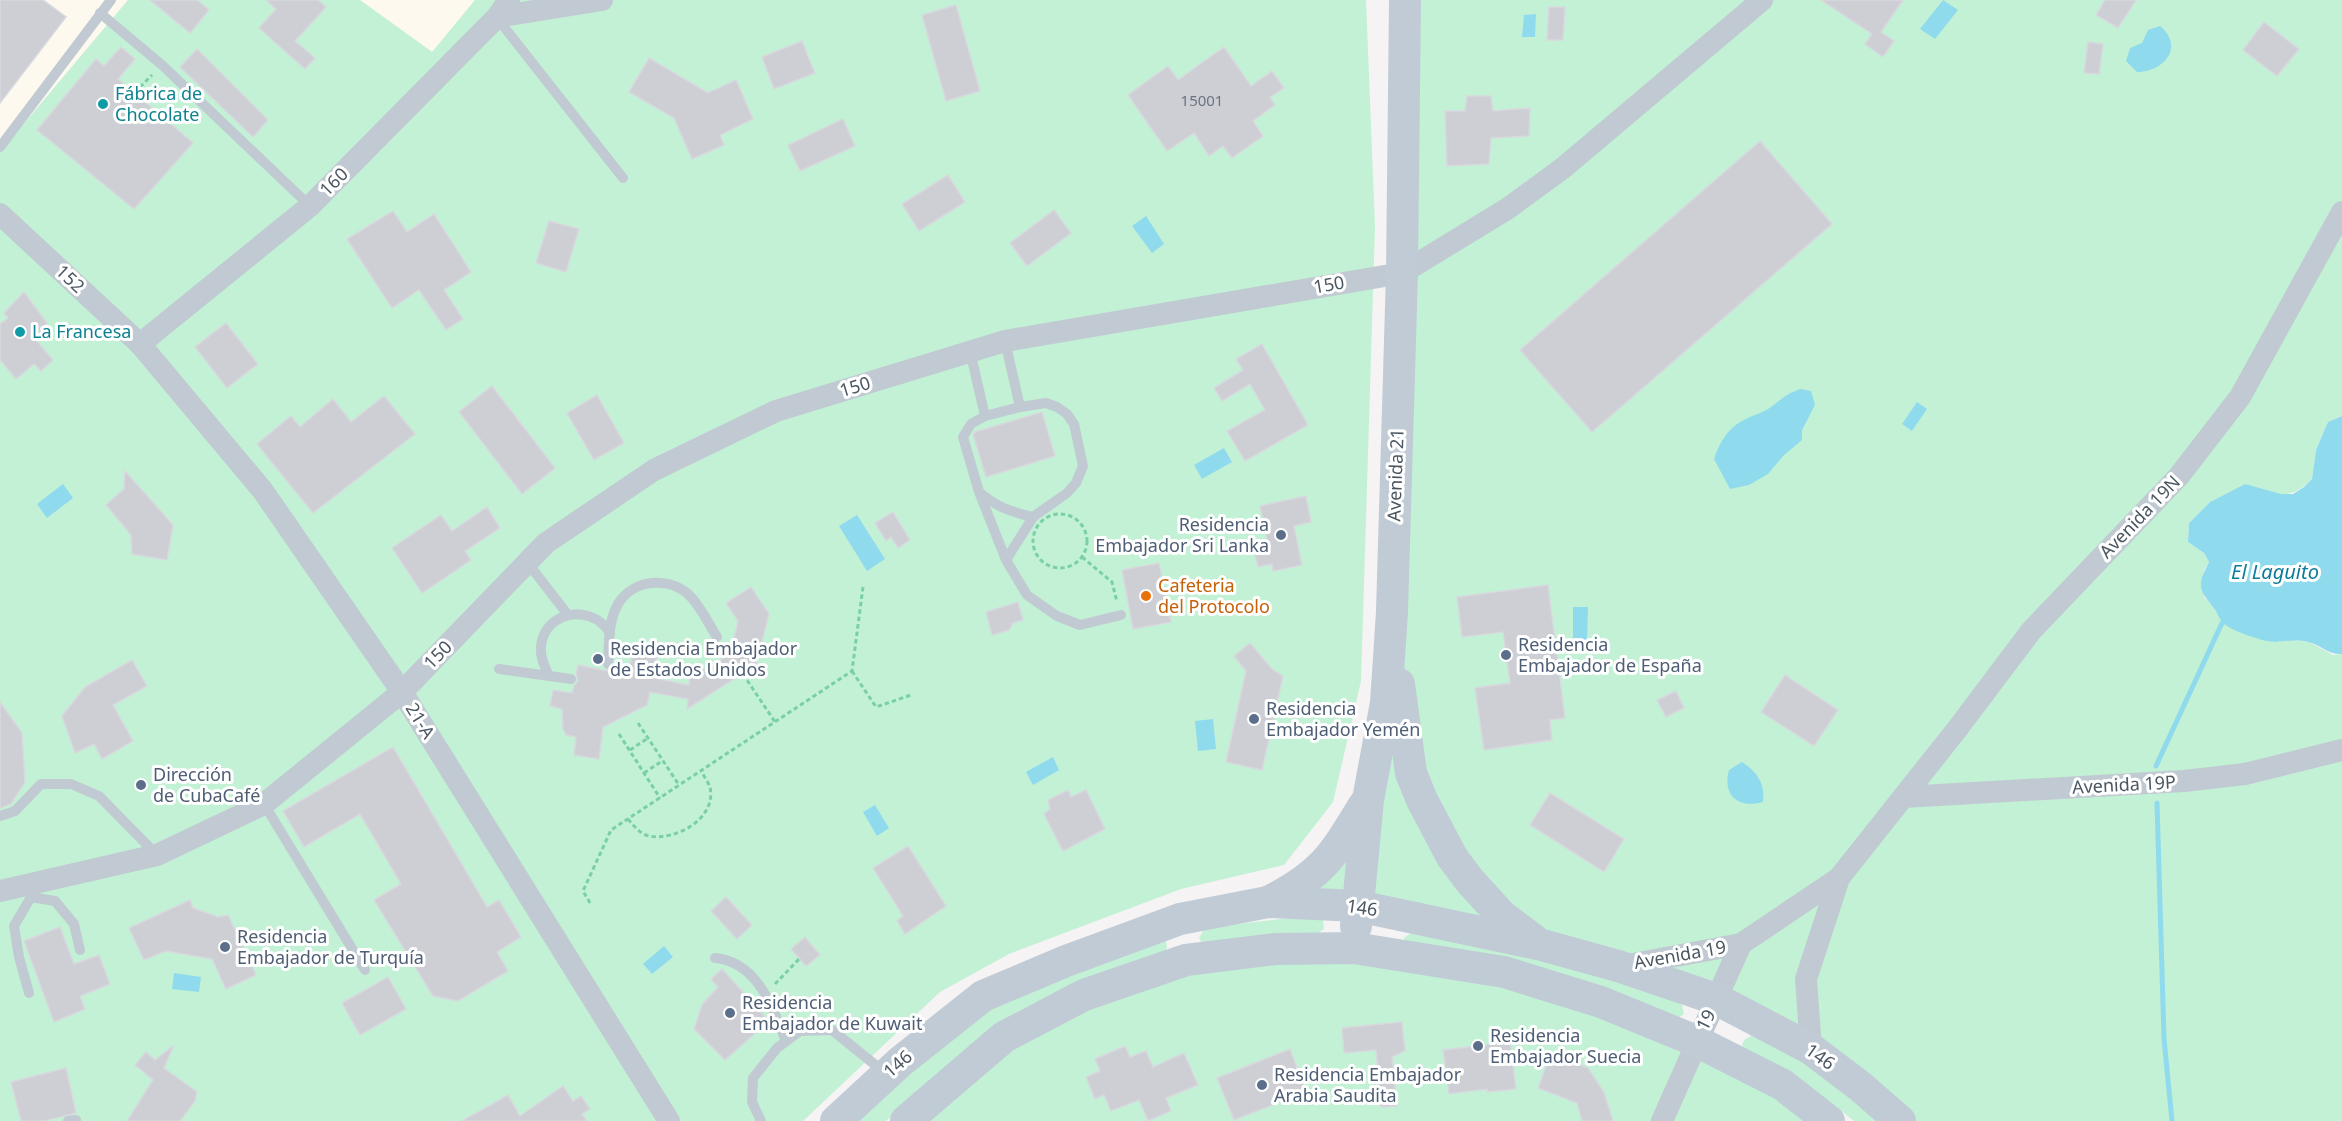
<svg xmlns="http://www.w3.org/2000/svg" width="2342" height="1121" viewBox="0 0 2342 1121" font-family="'Noto Sans',sans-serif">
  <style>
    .commercial { fill: #fdf9ef }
    .green { fill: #c3f1d5 }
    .water { fill: #90daee }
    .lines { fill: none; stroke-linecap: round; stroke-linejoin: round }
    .stream { stroke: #90daee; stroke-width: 5 }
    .building { fill: #cdcfd5; stroke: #d7d9de; stroke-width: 1.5 }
    .path { stroke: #7ad0a6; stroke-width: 3; stroke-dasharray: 4.5 3; stroke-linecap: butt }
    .service { stroke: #c1cad2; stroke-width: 10 }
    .minor { stroke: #c1cad2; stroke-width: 22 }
    .secondary { stroke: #c1cbd6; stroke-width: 32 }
    .culture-dot { fill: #0f9aa8; stroke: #fff; stroke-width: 2 }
    .service-dot { fill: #5c6f8a; stroke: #fff; stroke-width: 2 }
    .food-dot { fill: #e8710a; stroke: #fff; stroke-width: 2 }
    .labels { text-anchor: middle; stroke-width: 6; stroke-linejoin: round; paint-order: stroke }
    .number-label { font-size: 15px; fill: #6b747e }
    .culture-label { font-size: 18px; fill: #0d838f; stroke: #fff; text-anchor: start }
    .street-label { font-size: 18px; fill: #4a5661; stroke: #fff }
    .service-label { font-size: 18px; fill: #4e5e75; stroke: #fff; text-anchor: start }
    .food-label { font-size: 18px; fill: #c56008; stroke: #fff; text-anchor: start }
    .water-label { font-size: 20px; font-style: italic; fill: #0c7c9b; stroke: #fff }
  </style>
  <rect width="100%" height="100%" fill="#f5f3f3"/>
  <!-- commercial -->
  <g class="commercial">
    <polygon points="0,0 128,0 0,152"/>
    <polygon points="360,0 475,0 433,52"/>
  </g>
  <!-- green -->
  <g class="green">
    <polygon points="128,0 360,0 432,52 475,0 1366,0 1375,227 1361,681 1333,802 1284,865 1181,889 1009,954 940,992 803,1121 0,1121 0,152"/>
    <path d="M1405,0H2342V416L2328,422L2316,450L2312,479C2287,503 2275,494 2245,484L2210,502L2189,523L2188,542L2204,553L2209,562L2204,570V597L2215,609L2223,623L2243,633L2272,642L2293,640L2309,642L2333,655L2342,654V1121H1900L1716,999L1358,906L1368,800Z"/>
    <polygon points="1352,847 1344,894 1306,893"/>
    <polygon points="1316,915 1323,920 1324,929 1313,936 1203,945 1199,938 1203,931 1212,927"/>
    <polygon points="1411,933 1541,959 1670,997 1682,1005 1684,1014 1676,1019 1405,942 1404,938"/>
    <polygon points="1159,938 1166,941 1167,947 1165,953 953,1063 886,1121 855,1121 976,1017 1012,995"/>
    <polygon points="1276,949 1601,1002 1829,1121 906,1121 1084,995"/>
    <path d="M1751,1036C1801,1052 1840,1089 1880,1121H1854L1828,1100L1745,1052L1742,1045L1744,1040Z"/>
  </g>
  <!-- water -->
  <g class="water">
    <polygon points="1943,0 1958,10 1935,39 1920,29"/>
    <polygon points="1536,14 1535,37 1522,37 1524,15"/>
    <path d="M2160,26C2185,47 2164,72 2137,72L2126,61L2130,48L2142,43L2148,30Z"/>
    <polygon points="1146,216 1164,244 1152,253 1132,226"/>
    <path d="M1801,389L1811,391L1815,405L1802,430V440L1783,456L1768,474L1749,485L1730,489L1714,459C1719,444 1727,429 1742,421C1750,416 1760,414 1768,409C1780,401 1786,393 1801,389Z"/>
    <polygon points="1917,402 1927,409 1912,431 1902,424"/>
    <path d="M2342,416V654C2328,655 2321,645 2308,642C2297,639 2286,641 2275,642C2264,642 2231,631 2223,623C2219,619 2217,611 2213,607C2197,588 2198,584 2209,562L2204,553L2188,542L2189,523L2210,502L2245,484L2281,494H2293L2304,487L2312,479L2316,450L2328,422Z"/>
    <polygon points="1224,448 1232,462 1202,479 1194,465"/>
    <polygon points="63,484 73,498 47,518 37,504"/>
    <polygon points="857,515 885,559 867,571 839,526"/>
    <polygon points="1573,607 1588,607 1587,641 1573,641"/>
    <polygon points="1213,719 1216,749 1198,751 1195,721"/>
    <polygon points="1053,757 1059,770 1033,785 1026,772"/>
    <path d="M1742,762C1757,772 1765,783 1763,802C1738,809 1722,795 1729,770Z"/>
    <polygon points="875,805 889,828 877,836 863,812"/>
    <polygon points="664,946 673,957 652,974 643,964"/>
    <polygon points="174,973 201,977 199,992 172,989"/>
  </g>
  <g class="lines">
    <!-- stream -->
    <g class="stream">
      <polyline points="2156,766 2222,623"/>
      <polyline points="2157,803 2164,1039 2172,1121"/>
    </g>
  </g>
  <!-- building -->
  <g class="building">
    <polygon points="0,0 43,0 66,17 0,103"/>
    <polygon points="150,0 197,0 209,10 190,33"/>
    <polygon points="266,0 318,0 326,7 295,41 315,58 305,69 259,28 276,9"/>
    <polygon points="1821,0 1903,0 1881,32 1894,41 1883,57 1865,44 1872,34"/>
    <polygon points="2105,0 2136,0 2118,28 2096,15"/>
    <polygon points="956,5 980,91 946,101 922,15"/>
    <polygon points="1549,7 1565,7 1563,40 1547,40"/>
    <polygon points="2264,22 2299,49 2277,76 2243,50"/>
    <polygon points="802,41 815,73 774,89 762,57"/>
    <polygon points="2088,42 2103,44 2099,74 2084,73"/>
    <polygon points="121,47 135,59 118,79 193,143 134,209 37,130 96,59 104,66"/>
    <polygon points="1224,47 1251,86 1272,71 1284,88 1270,97 1275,105 1253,121 1263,136 1232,158 1223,146 1209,156 1194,133 1167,151 1128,95 1168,66 1178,80"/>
    <polygon points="197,49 268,120 253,137 180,67"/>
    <polygon points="649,58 708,93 736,80 753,119 720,135 724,145 692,159 674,118 629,92"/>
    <polygon points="1467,96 1491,96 1493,111 1530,108 1529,136 1491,138 1489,164 1447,166 1445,111 1465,111"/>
    <polygon points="843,119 855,146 800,171 788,145"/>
    <polygon points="1760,141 1832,224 1592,432 1520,350"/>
    <polygon points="948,175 965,202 919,231 902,204"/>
    <polygon points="1054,210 1071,233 1027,266 1010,243"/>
    <polygon points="393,211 407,232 434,214 471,272 444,290 463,319 446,330 419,290 392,308 347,239"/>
    <polygon points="549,221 579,229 566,272 536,263"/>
    <polygon points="24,292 47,323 35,339 53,360 41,371 34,364 16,379 0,360 0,324 8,318 4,313"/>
    <polygon points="226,323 258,364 227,388 195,347"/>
    <polygon points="1262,344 1308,425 1245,461 1227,431 1265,410 1250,384 1222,401 1214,388 1243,370 1236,359"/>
    <polygon points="492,386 555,468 522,494 459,412"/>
    <polygon points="597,395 624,443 594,460 567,413"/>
    <polygon points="384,396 415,434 313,513 257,444 291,416 300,427 333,399 351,422"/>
    <polygon points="1042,412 1055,456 986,477 973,435 975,432"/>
    <polygon points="125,471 173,525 167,560 132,554 131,535 106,505 124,489"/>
    <polygon points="1306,496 1311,522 1294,526 1302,565 1273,571 1272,564 1258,567 1253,547 1268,544 1260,506"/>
    <polygon points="487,507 500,528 465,551 471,560 422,593 392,548 441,515 452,531"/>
    <polygon points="893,512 910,540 898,548 891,537 886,541 875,523"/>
    <polygon points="1159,563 1171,622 1133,629 1122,570"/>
    <polygon points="1548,585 1565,718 1550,720 1552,740 1484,750 1475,688 1510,683 1503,632 1462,637 1457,597"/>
    <polygon points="751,587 769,614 756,665 687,709 688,699 650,692 647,705 603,727 599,759 574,755 576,737 566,735 563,729 562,709 550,706 553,690 572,693 574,686 578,681 576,674 578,665 628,675 634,646 658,650 653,678 689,685 690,670 699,663 706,671 731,652 738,621 726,603"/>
    <polygon points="1018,602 1023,620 1013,623 1009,630 992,635 986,612"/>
    <polygon points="1250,643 1273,670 1283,676 1262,770 1226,762 1246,671 1234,656"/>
    <polygon points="132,660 147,686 113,705 133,741 102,759 94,744 75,753 62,716 85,687"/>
    <polygon points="1785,675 1838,710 1814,746 1761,712"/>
    <polygon points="1676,691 1684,708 1666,717 1657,700"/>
    <polygon points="0,702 22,733 25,782 11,804 0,808"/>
    <polygon points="393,747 487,907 499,900 521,937 497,952 508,971 458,1001 433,996 374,900 401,884 360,814 304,847 283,811"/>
    <polygon points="1068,790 1071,797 1086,790 1105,829 1063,851 1044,814 1050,809 1048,800"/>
    <polygon points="1550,793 1624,839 1604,872 1530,825"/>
    <polygon points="908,846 946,906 905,934 897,921 903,916 873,868"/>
    <polygon points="726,897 752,925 737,939 711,911"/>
    <polygon points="190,900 193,908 218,917 228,915 256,975 226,989 212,959 166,951 144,960 129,928"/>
    <polygon points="60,927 74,964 99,955 110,984 80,996 85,1009 54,1022 24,941"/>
    <polygon points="805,937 820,955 806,966 791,949"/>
    <polygon points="722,969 769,1021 725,1060 694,1029 702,1005 718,987 711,979"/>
    <polygon points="388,977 406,1009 360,1035 342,1003"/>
    <polygon points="1402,1022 1405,1051 1392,1057 1397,1106 1381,1107 1376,1050 1344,1053 1342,1028"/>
    <polygon points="1510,1042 1516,1089 1487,1092 1487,1089 1449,1094 1443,1050"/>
    <polygon points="174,1045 164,1068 197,1092 195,1101 180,1121 127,1121 153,1080 135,1065 146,1052 155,1060"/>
    <polygon points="1125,1046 1130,1057 1146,1051 1153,1067 1184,1053 1198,1085 1166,1098 1171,1111 1148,1121 1139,1100 1111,1111 1104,1095 1095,1099 1086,1077 1100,1071 1095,1059"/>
    <polygon points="1290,1049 1306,1092 1234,1120 1217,1078"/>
    <polygon points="1551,1053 1588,1068 1604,1092 1613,1121 1582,1121 1577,1103 1538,1088"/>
    <polygon points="66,1068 76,1113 44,1121 21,1121 11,1082"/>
    <polygon points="563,1086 573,1101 581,1096 590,1109 582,1114 587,1121 462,1121 508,1095 520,1116"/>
  </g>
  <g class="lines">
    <!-- path -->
    <g class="path">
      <polyline points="140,87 152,75"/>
      <circle cx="1060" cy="541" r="27"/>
      <polyline points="1082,557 1112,582 1117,602"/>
      <polyline points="852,671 876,707 911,695"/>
      <polyline points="743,674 775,722"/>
      <polyline points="638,723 679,785"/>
      <polyline points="619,734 660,798"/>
      <polyline points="630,750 648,738"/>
      <polyline points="644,773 662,761"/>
      <path d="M628,819C634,826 640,834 649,836C675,841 717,819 710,787C708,782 704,776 701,771"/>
      <polyline points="590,903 583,891 611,830 852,671 863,587"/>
      <polyline points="775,984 800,958"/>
    </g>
    <!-- service -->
    <g class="service">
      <polyline points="100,13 162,65 310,206"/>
      <polyline points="497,18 623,178"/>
      <polyline points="0,147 111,0"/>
      <polyline points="1005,341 1020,407"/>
      <polyline points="970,351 985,416"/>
      <path d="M979,492C996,507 1012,512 1033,517L1067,493L1076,483L1083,466L1074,424L1067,414L1057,407L1046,403L1020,407L985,416L971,424L963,437L979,492L1006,560L1027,595L1057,616L1080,625L1121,615"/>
      <polyline points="1006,560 1033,517"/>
      <polyline points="527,562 568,615"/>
      <path d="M608,664C609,645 608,625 616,608C629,580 666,575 688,594C700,605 708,623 717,637"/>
      <polyline points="499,669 571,679"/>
      <path d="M549,676C546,669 542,662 541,653C538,613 590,600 610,633"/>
      <polyline points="264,804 365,970"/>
      <polyline points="0,816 15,811 41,784 71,784 99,796 157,855"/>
      <polyline points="29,891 31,897 55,901 74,924 80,950"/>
      <path d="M715,958C758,962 772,1007 786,1041"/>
      <polyline points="29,993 19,957 14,926 31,897"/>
      <polyline points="68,1121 76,1120"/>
      <polyline points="761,1121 752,1102 753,1078 777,1048 800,1031 832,1030 884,1072"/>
    </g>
    <!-- minor -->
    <g class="minor">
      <polyline points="497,17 602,0"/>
      <polyline points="0,214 140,344 263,491 402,692 669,1121"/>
      <polyline points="140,344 310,206 497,17 509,0"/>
      <polyline points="1904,797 2184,781 2245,774 2342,750"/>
      <polyline points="0,891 157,855 264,804 402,692 546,543 654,470 776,411 1005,341 1402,273 1507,209 1563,168 1762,0"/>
      <polyline points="1622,966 1741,944"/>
      <polyline points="1811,1049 1806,979 1839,878"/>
      <polyline points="1662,1121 1741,944 1839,878 1958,728 2031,631 2179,476 2240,397 2342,212"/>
    </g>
    <!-- secondary -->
    <g class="secondary">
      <polyline points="1399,684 1411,773 1422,800 1452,857 1470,881 1502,916 1534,940"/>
      <path d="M1268,902C1322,875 1333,856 1364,805"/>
      <polyline points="1356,926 1368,800 1386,703 1392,612 1402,273 1405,0"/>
      <polyline points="836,1121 900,1062 983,996 1066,961 1180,919 1268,902 1358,906 1542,945 1618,966 1716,999 1811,1049 1861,1087 1900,1121"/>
      <polyline points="906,1121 1004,1037 1084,995 1186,960 1276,949 1354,948 1504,972 1601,1002 1696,1041 1783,1085 1829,1121"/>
    </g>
  </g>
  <!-- markers -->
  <g class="culture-dot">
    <circle cx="103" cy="104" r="6"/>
    <circle cx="20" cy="332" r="6"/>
  </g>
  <g class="service-dot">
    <circle cx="1281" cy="535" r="6"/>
    <circle cx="1506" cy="655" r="6"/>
    <circle cx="598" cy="659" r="6"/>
    <circle cx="1254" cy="719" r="6"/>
    <circle cx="141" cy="785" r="6"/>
    <circle cx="225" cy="947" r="6"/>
    <circle cx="730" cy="1013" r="6"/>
    <circle cx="1478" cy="1046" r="6"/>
    <circle cx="1262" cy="1085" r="6"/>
  </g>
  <circle class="food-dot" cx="1146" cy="596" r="6"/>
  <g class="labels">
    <!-- number labels -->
    <g class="number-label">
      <text x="1202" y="106">15001</text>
    </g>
    <!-- culture labels -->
    <g class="culture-label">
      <text x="115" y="100">Fábrica de<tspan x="115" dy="21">Chocolate</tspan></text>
      <text x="32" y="338">La Francesa</text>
    </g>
    <!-- street labels -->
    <g class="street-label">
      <text transform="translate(334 182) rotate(-45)" y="6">160</text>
      <text transform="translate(70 279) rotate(43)" y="6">152</text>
      <text transform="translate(1329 285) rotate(-10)" y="6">150</text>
      <text transform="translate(855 387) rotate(-17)" y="6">150</text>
      <text transform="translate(1396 475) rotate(-88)" y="6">Avenida 21</text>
      <text transform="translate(2140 517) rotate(-46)" y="6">Avenida 19N</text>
      <text transform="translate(438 655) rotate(-46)" y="6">150</text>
      <text transform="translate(420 721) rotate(58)" y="6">21-A</text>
      <text transform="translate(2124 785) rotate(-3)" y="6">Avenida 19P</text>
      <text transform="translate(1362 908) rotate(8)" y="6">146</text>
      <text transform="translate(1680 955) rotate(-10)" y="6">Avenida 19</text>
      <text transform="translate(1706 1020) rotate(-64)" y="6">19</text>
      <text transform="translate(1820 1057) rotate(35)" y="6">146</text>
      <text transform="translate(898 1064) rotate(-41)" y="6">146</text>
    </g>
    <!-- service labels -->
    <g class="service-label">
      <text x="1269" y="531" text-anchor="end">Residencia<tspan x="1269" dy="21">Embajador Sri Lanka</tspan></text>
      <text x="1518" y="651">Residencia<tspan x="1518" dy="21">Embajador de España</tspan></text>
      <text x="610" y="655">Residencia Embajador<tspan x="610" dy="21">de Estados Unidos</tspan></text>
      <text x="1266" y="715">Residencia<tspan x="1266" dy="21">Embajador Yemén</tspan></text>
      <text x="153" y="781">Dirección<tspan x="153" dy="21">de CubaCafé</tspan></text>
      <text x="237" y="943">Residencia<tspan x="237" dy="21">Embajador de Turquía</tspan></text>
      <text x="742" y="1009">Residencia<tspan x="742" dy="21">Embajador de Kuwait</tspan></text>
      <text x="1490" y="1042">Residencia<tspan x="1490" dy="21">Embajador Suecia</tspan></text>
      <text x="1274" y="1081">Residencia Embajador<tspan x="1274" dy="21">Arabia Saudita</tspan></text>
    </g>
    <!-- food labels -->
    <g class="food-label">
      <text x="1158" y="592">Cafeteria<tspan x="1158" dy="21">del Protocolo</tspan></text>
    </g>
    <!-- water labels -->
    <g class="water-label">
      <text x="2275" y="579">El Laguito</text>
    </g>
  </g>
</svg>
